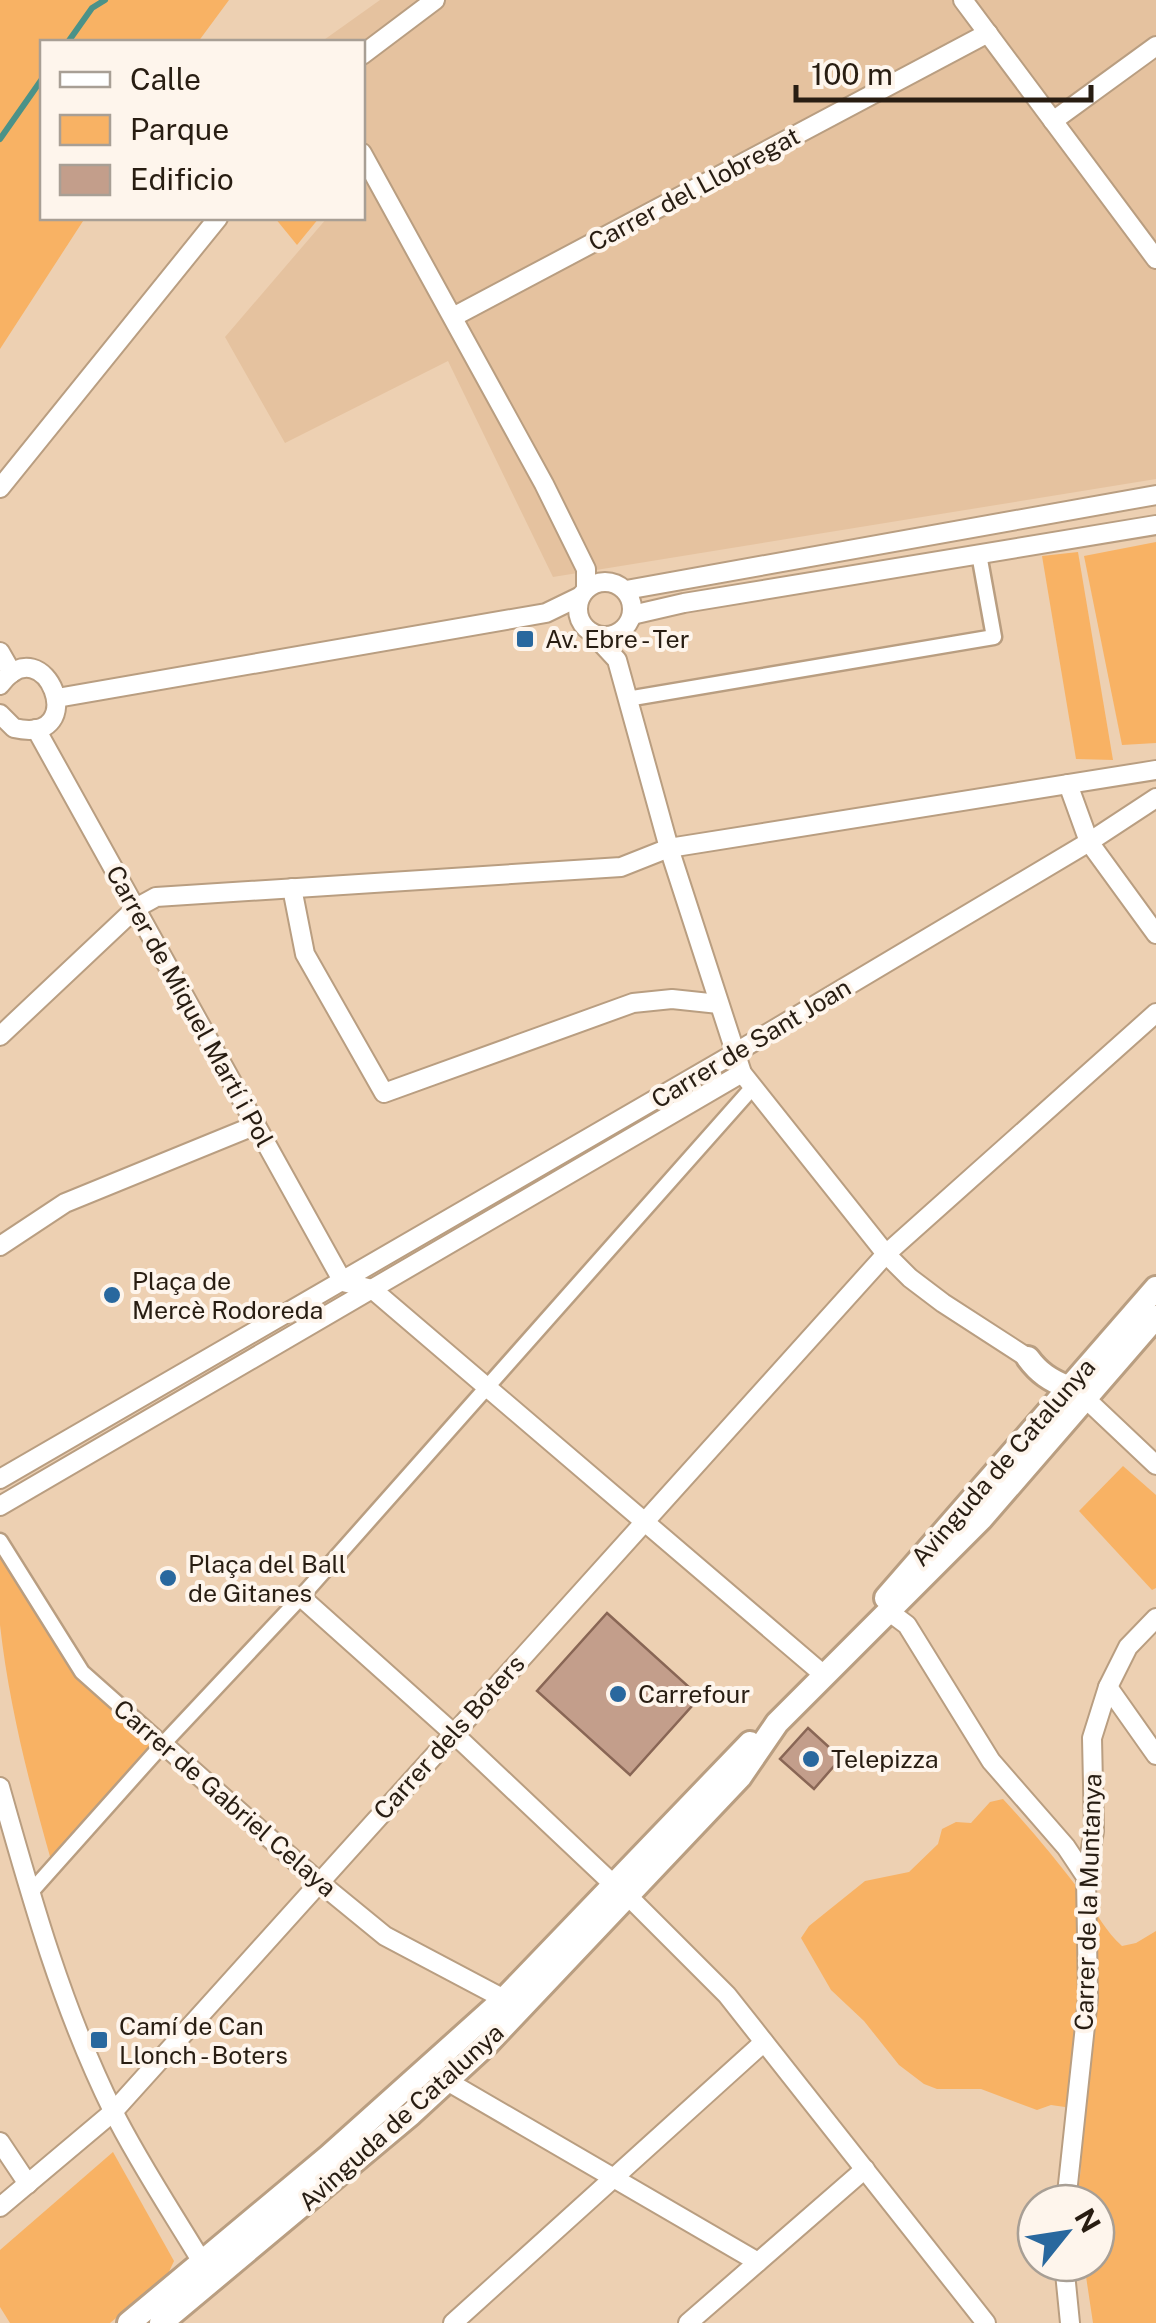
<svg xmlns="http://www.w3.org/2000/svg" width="1156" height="2323" viewBox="0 0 1156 2323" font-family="'Public Sans',sans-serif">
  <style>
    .built { fill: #e5c29f }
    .green { fill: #f8b264 }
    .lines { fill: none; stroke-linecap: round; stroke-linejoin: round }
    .stream { stroke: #4b9288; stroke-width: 6 }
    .building { fill: #c39e8b; stroke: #896655; stroke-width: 2.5 }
    .pedestrian-casing { stroke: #b99e81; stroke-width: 19 }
    .minor-casing { stroke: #b99e81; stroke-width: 22 }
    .tertiary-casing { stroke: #b99e81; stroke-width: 28 }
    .pedestrian { stroke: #fff; stroke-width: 14 }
    .minor { stroke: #fff; stroke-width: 18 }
    .tertiary { stroke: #fff; stroke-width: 22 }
    .poi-dot { fill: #29689e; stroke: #fef5ec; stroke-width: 4 }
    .labels { text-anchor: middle; stroke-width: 8; stroke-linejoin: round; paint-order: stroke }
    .street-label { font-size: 25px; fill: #281d12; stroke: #fef5ec }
    .poi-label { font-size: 25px; fill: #281d12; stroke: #fef5ec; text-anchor: start }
  </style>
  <rect width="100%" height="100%" fill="#edd0b2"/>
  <!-- built -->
  <polygon class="built" points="380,0 1156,0 1156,479 553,577 448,361 285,443 225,337 327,218 362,218 362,42 321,42"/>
  <!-- green -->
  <g class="green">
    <polygon points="0,0 229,0 198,42 42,42 42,218 85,218 0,349"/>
    <polygon points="275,218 319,218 297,245"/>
    <polygon points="1156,542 1156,743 1122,745 1084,556"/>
    <polygon points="1078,552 1113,760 1076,759 1042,556"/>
    <polygon points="1123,1466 1156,1495 1156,1588 1152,1590 1079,1511"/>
    <path d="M0,1556L75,1674L154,1745L51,1860C29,1783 9,1705 0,1625C0,1603 0,1579 0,1556Z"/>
    <path d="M1003,1799C1032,1830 1058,1862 1084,1896C1097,1913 1106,1932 1122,1946L1136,1943L1156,1931V2323H1093L1084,2263H1096V2203H1076C1082,2168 1087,2138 1065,2107L1051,2105L1037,2110L981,2089H937L924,2084L899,2065L864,2021L831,1990L801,1938L809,1926L865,1881L909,1872L938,1844L942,1829L956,1822L971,1823L990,1802Z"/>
    <polygon points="113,2152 174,2261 167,2276 110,2323 10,2323 0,2307 0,2250"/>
  </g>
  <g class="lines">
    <!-- stream -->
    <g class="stream">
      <polyline points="68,42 92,8 105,0"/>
      <polyline points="0,139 42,79"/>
    </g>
  </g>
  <!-- building -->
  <g class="building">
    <polygon points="607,1613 700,1697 630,1775 537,1691"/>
    <polygon points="808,1728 841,1758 814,1789 780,1759"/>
  </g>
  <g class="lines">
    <defs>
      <g id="pedestrian">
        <polyline points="627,699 994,637 979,554"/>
        <polyline points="0,1541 82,1672 163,1744"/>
        <polyline points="30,1893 163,1744 301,1597 753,1087"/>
      </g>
      <g id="minor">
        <polyline points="963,0 1156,259"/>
        <polyline points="362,55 435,0"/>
        <polyline points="1053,121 1156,46"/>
        <polyline points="362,153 544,484 586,569 586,589"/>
        <polyline points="453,317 988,33"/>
        <polyline points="0,488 218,218"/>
        <circle cx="605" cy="609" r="27"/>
        <polyline points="626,590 1156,495"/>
        <polyline points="632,615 684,603 1156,525"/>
        <polyline points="592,633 617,660 669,848 742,1073 886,1254 910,1278 943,1303 1028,1358"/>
        <polyline points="0,652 12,673"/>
        <path d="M0,685C45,624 93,746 14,728L0,714"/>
        <polyline points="57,698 546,613 581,596"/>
        <polyline points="36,729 343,1282 372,1289 824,1675"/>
        <polyline points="1068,784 1089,842 1156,934"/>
        <polyline points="292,888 305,954 384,1093 633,1003 672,999 719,1004"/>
        <polyline points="0,1036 136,908 156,897 621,867 669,848 1156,770"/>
        <polyline points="0,1246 65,1203 256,1125"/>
        <polyline points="1085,1398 1156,1465"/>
        <polyline points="0,1479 723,1060 1089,842 1156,798"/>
        <polyline points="0,1506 742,1073"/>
        <polyline points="301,1597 453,1733 613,1884"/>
        <polyline points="891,1613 907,1625 991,1761 1066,1847 1086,1877"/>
        <polyline points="1108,1687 1156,1755"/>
        <polyline points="163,1744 319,1882 385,1936 504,1999"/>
        <path d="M0,1787C31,1897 62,2008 113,2111C139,2163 172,2212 202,2262"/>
        <polyline points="628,1896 727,1995 986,2323"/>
        <polyline points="447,2081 758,2262"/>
        <polyline points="0,2142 28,2184"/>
        <polyline points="1066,2203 1088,1998 1086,1877 1094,1831 1092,1738 1108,1687 1128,1647 1156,1618"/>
        <polyline points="0,2207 113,2112 886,1254 1156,1013"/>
        <polyline points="1064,2263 1070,2323"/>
        <polyline points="453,2323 764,2042"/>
        <polyline points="688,2323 865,2169"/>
      </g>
      <g id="tertiary">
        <path d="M1028,1358C1039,1373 1050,1380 1067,1387L1078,1383"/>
        <polyline points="886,1598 1156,1288"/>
        <polyline points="129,2323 329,2156 504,1999 750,1743"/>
        <polyline points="161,2323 411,2114 487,2044 740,1777 777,1723 981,1519 1156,1317"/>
      </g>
    </defs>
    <!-- pedestrian casing -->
    <use href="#pedestrian" class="pedestrian-casing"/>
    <!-- minor casing -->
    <use href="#minor" class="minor-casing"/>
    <!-- tertiary casing -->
    <use href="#tertiary" class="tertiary-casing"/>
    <!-- pedestrian -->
    <use href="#pedestrian" class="pedestrian"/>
    <!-- minor -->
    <use href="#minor" class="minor"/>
    <!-- tertiary -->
    <use href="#tertiary" class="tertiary"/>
  </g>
  <!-- markers -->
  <g class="poi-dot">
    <rect x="515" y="629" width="20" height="20" rx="5"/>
    <circle cx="112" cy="1295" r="10"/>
    <circle cx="168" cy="1578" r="10"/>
    <circle cx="618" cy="1694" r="10"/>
    <circle cx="811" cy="1759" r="10"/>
    <rect x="89" y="2030" width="20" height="20" rx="5"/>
  </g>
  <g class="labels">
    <!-- street labels -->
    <g class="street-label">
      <text transform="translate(694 189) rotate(-28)" y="9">Carrer del Llobregat</text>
      <text transform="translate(190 1006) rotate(61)" y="9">Carrer de Miquel Martí i Pol</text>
      <text transform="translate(751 1043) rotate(-31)" y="9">Carrer de Sant Joan</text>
      <text transform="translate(1003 1462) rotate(-49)" y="9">Avinguda de Catalunya</text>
      <text transform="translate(449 1737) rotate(-48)" y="9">Carrer dels Boters</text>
      <text transform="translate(225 1798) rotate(41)" y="9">Carrer de Gabriel Celaya</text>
      <text transform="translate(1088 1902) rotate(-88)" y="9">Carrer de la Muntanya</text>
      <text transform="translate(401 2117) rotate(-42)" y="9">Avinguda de Catalunya</text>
    </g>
    <!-- poi labels -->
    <g class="poi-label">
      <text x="545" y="648">Av. Ebre - Ter</text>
      <text x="132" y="1290">Plaça de<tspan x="132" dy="29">Mercè Rodoreda</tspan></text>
      <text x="188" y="1573">Plaça del Ball<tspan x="188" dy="29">de Gitanes</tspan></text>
      <text x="638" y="1703">Carrefour</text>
      <text x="831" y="1768">Telepizza</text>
      <text x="119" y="2035">Camí de Can<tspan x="119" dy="29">Llonch - Boters</tspan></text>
    </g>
  </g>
  <!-- legend -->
  <rect x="40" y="40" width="325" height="180" fill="#fef5ec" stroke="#a89f95" stroke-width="2.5"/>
  <rect x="60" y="72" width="50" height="15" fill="#ffffff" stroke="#a89f95" stroke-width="2.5"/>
  <text x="130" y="90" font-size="30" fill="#281d12">Calle</text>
  <rect x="60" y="115" width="50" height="30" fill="#f8b264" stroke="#a89f95" stroke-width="2.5"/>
  <text x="130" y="140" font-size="30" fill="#281d12">Parque</text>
  <rect x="60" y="165" width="50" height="30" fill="#c39e8b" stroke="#a89f95" stroke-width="2.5"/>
  <text x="130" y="190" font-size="30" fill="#281d12">Edificio</text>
  <!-- north arrow -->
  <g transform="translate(1066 2233) rotate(60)"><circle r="48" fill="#fef5ec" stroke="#a89f95" stroke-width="2.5"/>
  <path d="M0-8L18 38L0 25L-18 38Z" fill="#29689e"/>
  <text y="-15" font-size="28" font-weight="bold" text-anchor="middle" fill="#281d12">N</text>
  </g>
  <!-- scale -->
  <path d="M796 85v15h295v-15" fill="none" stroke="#281d12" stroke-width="5"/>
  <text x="811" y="85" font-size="30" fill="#281d12" stroke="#fef5ec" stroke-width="8" paint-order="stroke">100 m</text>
</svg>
